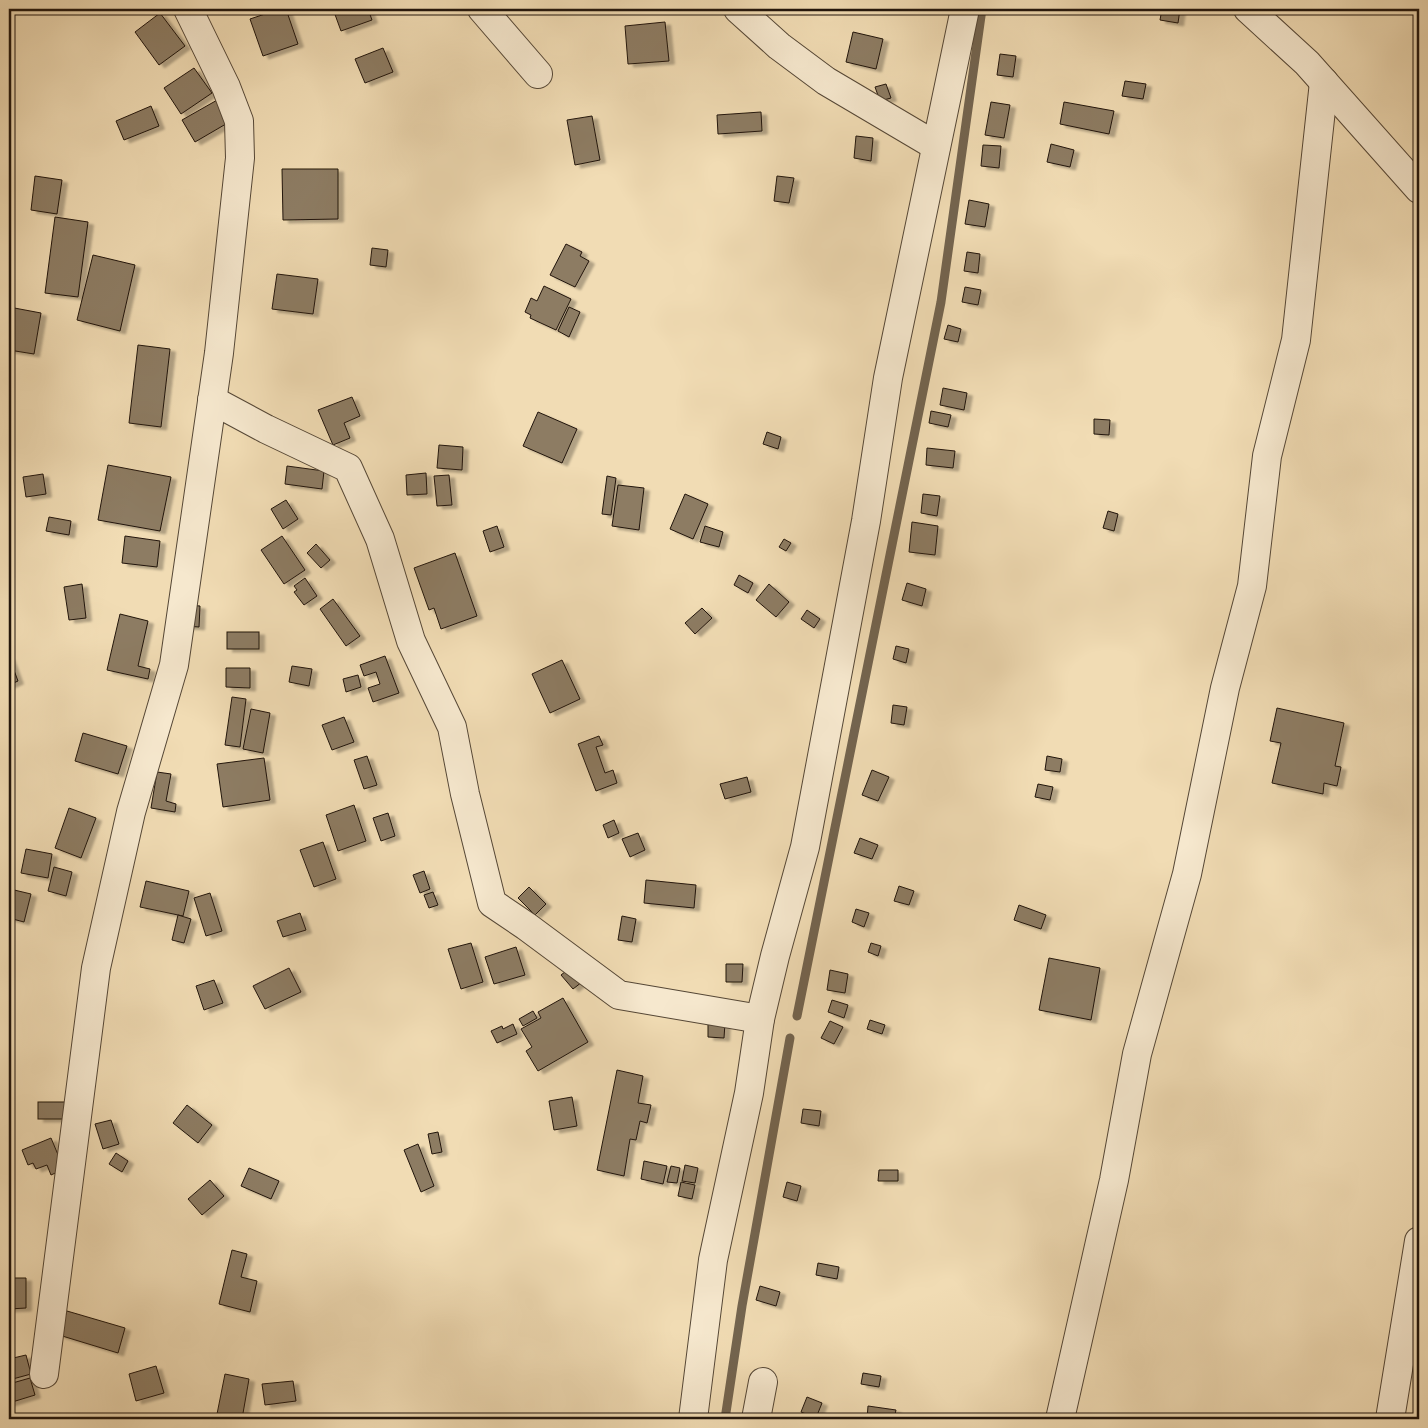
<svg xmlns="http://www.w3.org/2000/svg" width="1428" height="1428" viewBox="0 0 1428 1428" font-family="'IM FELL Double Pica',serif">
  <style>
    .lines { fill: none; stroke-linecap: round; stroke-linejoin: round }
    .stream { stroke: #73644f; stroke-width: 9 }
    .building { fill: #8d7c63; stroke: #21150c; filter: url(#shadow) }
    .minor-casing { stroke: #554736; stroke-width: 30 }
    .minor { stroke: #f6e8ce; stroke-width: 28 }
  </style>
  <defs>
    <filter id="shadow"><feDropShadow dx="5.5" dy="3" stdDeviation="1" flood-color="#0004"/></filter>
  </defs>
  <rect width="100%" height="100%" fill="#f1dcb4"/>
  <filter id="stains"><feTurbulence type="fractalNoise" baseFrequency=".004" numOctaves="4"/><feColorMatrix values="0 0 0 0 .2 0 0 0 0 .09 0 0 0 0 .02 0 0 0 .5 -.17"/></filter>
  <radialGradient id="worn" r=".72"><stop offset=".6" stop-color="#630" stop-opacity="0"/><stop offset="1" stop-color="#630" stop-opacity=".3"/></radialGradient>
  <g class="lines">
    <!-- stream -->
    <g class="stream">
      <polyline points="797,1016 941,302 982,9"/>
      <polyline points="725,1419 742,1306 790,1038"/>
    </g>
  </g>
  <!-- building -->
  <g class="building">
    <polygon points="280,9 286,9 298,44 263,56 250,19"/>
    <polygon points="333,9 368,9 372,20 341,31"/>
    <polygon points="1162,9 1180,9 1178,23 1160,20"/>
    <polygon points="160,13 185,46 159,65 135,32"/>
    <polygon points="665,22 669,61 628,64 625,26"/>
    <polygon points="853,32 883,39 876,69 846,62"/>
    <polygon points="383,48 393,72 365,83 355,59"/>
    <polygon points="1000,54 1016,56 1013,77 997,75"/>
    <polygon points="194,68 212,93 181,114 164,88"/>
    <polygon points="1125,81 1146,84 1143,99 1122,96"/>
    <polygon points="886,84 891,98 880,101 875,87"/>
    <polygon points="219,99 231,121 195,142 182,120"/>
    <polygon points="991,102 1010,105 1004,138 985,135"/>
    <polygon points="1064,102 1114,111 1109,134 1060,124"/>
    <polygon points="151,106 159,126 124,140 116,121"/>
    <polygon points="761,112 762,131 718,134 717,115"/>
    <polygon points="592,116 600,160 575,165 567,120"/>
    <polygon points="856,136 873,138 871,161 854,158"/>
    <polygon points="1051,144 1074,150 1070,167 1047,162"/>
    <polygon points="983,145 1001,146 999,168 981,166"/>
    <polygon points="282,169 338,169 338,219 283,220"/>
    <polygon points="35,176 62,180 57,214 31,210"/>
    <polygon points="777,176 794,178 789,203 774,201"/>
    <polygon points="969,200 989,204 985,227 965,224"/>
    <polygon points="55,217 88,222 78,297 45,293"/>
    <polygon points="566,244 582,252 580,256 589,261 575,287 550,275"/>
    <polygon points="372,248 388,250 386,267 370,265"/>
    <polygon points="967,252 980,254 978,273 964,271"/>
    <polygon points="93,255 135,265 120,331 77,320"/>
    <polygon points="277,274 318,279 313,314 272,309"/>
    <polygon points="544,286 571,299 556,330 530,318 531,315 525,312 531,298 537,301"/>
    <polygon points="965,287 981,290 978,305 962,302"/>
    <polygon points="9,307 41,313 34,354 9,350"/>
    <polygon points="569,307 580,312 569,337 558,331"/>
    <polygon points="948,325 961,329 958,342 944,339"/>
    <polygon points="138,345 170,349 161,427 129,423"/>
    <polygon points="943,388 967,393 964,410 940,405"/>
    <polygon points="352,397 360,416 344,423 350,438 333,445 318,410"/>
    <polygon points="931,411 951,415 948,427 929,423"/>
    <polygon points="538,412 577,429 562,463 523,446"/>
    <polygon points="1094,419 1110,420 1109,435 1094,434"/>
    <polygon points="767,432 781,437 778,449 763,444"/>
    <polygon points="439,445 463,447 462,470 437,468"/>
    <polygon points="927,448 955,451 953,468 926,465"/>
    <polygon points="108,465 171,477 160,531 98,520"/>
    <polygon points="287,466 324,471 322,489 285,484"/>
    <polygon points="426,473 427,494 407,495 406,475"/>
    <polygon points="43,474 46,494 26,497 23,477"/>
    <polygon points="449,475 452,505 437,506 434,476"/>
    <polygon points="607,476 616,478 611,515 602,514"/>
    <polygon points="618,485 644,488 639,530 612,526"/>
    <polygon points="685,494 708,504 693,539 670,529"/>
    <polygon points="923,494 940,496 937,516 921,513"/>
    <polygon points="286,500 298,519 283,529 271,509"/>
    <polygon points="1108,511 1118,514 1114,531 1103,528"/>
    <polygon points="49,517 71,521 69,535 46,531"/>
    <polygon points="912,522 938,526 935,555 909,552"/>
    <polygon points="497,526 504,547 490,552 483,531"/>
    <polygon points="705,526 723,532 719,547 700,542"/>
    <polygon points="125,536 160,541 157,567 122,563"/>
    <polygon points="282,536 305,570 284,584 261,550"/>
    <polygon points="784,539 791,543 786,551 779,547"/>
    <polygon points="316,544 330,560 321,568 307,553"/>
    <polygon points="455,553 477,616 441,629 434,608 429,610 414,568"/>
    <polygon points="739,575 753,583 748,593 734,585"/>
    <polygon points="305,578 317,596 304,605 294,592 297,590 294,586"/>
    <polygon points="907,583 926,589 922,606 902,600"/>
    <polygon points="82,584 86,618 69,620 64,587"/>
    <polygon points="769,584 789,602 776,617 756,600"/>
    <polygon points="333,599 360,636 346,646 320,609"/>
    <polygon points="188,605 200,606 199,627 186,626"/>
    <polygon points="702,608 712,618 695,634 685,623"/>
    <polygon points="807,610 820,619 814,628 801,619"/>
    <polygon points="120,614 148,621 138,666 150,669 148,679 107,670"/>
    <rect x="227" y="632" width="32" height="17"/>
    <polygon points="896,646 909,649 906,663 893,659"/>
    <polygon points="385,656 399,693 373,702 368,688 380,684 376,672 364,676 360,665"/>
    <polygon points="9,657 18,681 9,685"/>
    <polygon points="562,660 580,699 550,713 532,674"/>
    <polygon points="292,666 312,669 309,686 289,682"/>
    <polygon points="226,668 250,668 250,688 226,687"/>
    <polygon points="358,675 361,687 346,692 343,679"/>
    <polygon points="232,697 246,699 240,747 225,745"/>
    <polygon points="893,705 907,707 904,725 891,723"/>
    <polygon points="1277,708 1344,723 1335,766 1341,767 1337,786 1324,783 1323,794 1272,783 1281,743 1270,741"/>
    <polygon points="251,709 270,713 263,753 243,749"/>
    <polygon points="344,717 354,742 332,750 322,725"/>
    <polygon points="83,733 127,746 118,774 75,761"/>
    <polygon points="599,736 603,745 596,747 605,773 613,770 617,783 596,791 578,744"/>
    <polygon points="367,756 377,785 364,789 354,760"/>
    <polygon points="1047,756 1062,759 1060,772 1045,770"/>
    <polygon points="264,758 270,800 223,807 217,764"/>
    <polygon points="872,770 889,777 878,801 862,795"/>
    <polygon points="157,772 171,774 166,801 176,804 175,812 151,808"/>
    <polygon points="747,777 751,792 725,799 720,784"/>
    <polygon points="1038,784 1053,787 1050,800 1035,797"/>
    <polygon points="354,805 366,841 338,851 326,815"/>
    <polygon points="69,808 96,818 81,858 55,848"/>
    <polygon points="388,813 395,836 381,841 373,818"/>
    <polygon points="614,820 619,833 608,838 603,825"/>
    <polygon points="638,833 645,850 630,857 622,839"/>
    <polygon points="860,838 878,845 872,859 854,853"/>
    <polygon points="323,842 336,879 314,887 300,850"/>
    <polygon points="26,849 52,854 48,878 21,873"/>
    <polygon points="54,867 72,872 66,896 48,891"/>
    <polygon points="424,871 430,889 420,893 413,875"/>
    <polygon points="646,880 696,885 694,908 644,903"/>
    <polygon points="146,881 189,891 183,916 140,907"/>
    <polygon points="899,886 914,891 909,905 894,901"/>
    <polygon points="529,887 546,904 535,915 518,898"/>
    <polygon points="10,889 31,894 24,922 9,918"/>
    <polygon points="433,892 438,905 429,908 424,895"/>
    <polygon points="210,893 222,931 206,936 194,898"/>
    <polygon points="1019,905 1046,915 1041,929 1014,920"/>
    <polygon points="856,909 869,913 864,927 852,922"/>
    <polygon points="300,913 306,930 283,937 277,921"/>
    <polygon points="178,915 191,919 184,943 172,940"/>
    <polygon points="622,916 636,919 632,942 618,940"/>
    <polygon points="471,943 483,982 461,989 448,949"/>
    <polygon points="871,943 881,946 878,956 868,952"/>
    <polygon points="516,947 525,975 494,984 485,957"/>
    <polygon points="1049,958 1100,968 1091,1020 1039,1010"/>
    <polygon points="726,964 743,964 742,982 726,982"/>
    <polygon points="289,968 301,992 265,1009 253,986"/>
    <polygon points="570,968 582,982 573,989 561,975"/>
    <polygon points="830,970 848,974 845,993 827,990"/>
    <polygon points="214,980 223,1003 204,1010 196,986"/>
    <polygon points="563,998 588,1042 538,1071 526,1051 532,1047 521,1029 541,1018 538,1012"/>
    <polygon points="832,1000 848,1005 844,1018 828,1012"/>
    <polygon points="533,1011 537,1018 523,1026 519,1019"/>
    <polygon points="870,1020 885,1025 882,1034 867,1029"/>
    <polygon points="830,1021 843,1027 834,1044 821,1038"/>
    <polygon points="708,1022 725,1023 724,1038 708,1037"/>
    <polygon points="513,1024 517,1034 497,1043 491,1031 502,1026 503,1029"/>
    <polygon points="617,1070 643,1076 638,1103 651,1105 647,1123 640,1121 636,1140 630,1139 624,1176 597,1170"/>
    <polygon points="572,1097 577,1126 554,1130 549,1101"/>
    <rect x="38" y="1102" width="31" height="17"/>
    <polygon points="187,1105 212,1125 198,1143 173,1123"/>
    <polygon points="803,1109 821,1111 819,1126 801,1123"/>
    <polygon points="111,1120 119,1144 103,1149 95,1124"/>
    <polygon points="438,1132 442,1152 432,1154 428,1134"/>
    <polygon points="51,1138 64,1169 51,1175 47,1165 36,1169 33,1163 28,1165 22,1150"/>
    <polygon points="418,1144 434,1186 421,1192 404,1150"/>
    <polygon points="116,1153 128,1161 122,1172 109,1164"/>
    <polygon points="644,1161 667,1166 663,1184 641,1179"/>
    <polygon points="685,1165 698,1168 695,1183 682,1181"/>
    <polygon points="671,1166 680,1168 677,1183 667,1182"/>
    <polygon points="249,1168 279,1181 271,1199 241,1186"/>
    <polygon points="879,1170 898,1170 898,1181 878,1181"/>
    <polygon points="210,1180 224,1196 202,1215 188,1199"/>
    <polygon points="681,1182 695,1185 692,1199 678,1196"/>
    <polygon points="787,1182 801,1186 797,1201 783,1197"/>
    <polygon points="232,1250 247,1254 241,1277 257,1281 250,1312 219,1304"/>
    <polygon points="818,1263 839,1267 837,1279 816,1275"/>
    <polygon points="9,1278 26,1278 26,1308 9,1309"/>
    <polygon points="760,1286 780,1292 776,1306 756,1300"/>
    <polygon points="67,1311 125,1328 118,1353 59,1335"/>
    <polygon points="26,1355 31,1374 9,1380 9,1359"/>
    <polygon points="156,1366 164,1393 136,1401 129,1374"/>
    <polygon points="863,1373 881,1376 879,1387 861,1384"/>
    <polygon points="225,1374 249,1379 242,1419 217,1414"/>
    <polygon points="30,1378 35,1395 9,1403 9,1384"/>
    <polygon points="293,1381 296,1401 265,1405 262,1384"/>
    <polygon points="807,1397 822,1403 816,1418 801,1412"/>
    <polygon points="868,1406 896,1410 894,1419 867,1419"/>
  </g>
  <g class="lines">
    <defs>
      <g id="minor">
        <polyline points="482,9 538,74"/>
        <polyline points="738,9 779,46 826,81 936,146"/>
        <polyline points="1248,9 1307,63 1419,189"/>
        <polyline points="212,400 266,429 348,468 380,539 411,641 452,727 465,794 492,903 526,926 619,995 760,1019"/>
        <polyline points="44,1374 96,968 131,812 174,665 219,353 240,158 239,121 226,87 188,9"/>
        <polyline points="693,1419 713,1260 749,1093 760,1019 775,956 805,847 866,521 888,378 965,9"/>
        <polyline points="756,1419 763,1382"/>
        <polyline points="1060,1419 1114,1180 1137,1054 1187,874 1225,688 1252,586 1267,456 1296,340 1324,82"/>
        <polyline points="1390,1419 1419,1241"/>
      </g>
    </defs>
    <!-- minor casing -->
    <use href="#minor" class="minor-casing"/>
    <!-- minor -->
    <use href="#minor" class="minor"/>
  </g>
  <!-- margin -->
  <rect width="1428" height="1428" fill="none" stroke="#f1dcb4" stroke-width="30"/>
  <rect x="10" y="10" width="1408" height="1408" fill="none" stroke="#21150c" stroke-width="2.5"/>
  <rect x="15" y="15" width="1398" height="1398" fill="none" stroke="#21150c"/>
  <rect width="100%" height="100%" filter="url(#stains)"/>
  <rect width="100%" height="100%" fill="url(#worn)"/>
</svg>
